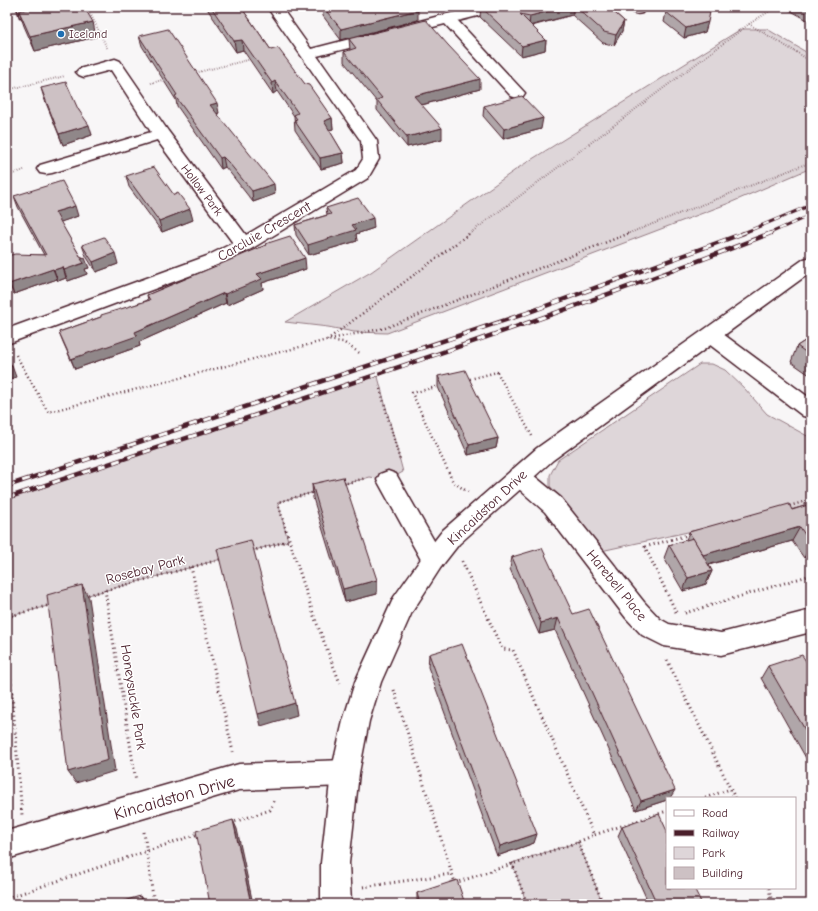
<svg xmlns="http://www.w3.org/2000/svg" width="818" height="911" viewBox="0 0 818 911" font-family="'Comic Neue',sans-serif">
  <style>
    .green { fill: #ded6d9; stroke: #947a82 }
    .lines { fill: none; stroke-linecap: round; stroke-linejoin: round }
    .service-casing { stroke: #4a1f2b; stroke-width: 3 }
    .minor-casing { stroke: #4a1f2b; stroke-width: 3 }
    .tertiary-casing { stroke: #4a1f2b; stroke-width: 3 }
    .path-far2 { stroke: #4a1f2b; stroke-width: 2; stroke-dasharray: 0.5 2; stroke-linecap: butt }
    .path-far1 { stroke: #4a1f2b; stroke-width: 2.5; stroke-dasharray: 1 3; stroke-linecap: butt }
    .path { stroke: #4a1f2b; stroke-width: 3; stroke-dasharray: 1 3.5; stroke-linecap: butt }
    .service { fill: #fff; fill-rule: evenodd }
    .minor { fill: #fff; fill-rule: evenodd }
    .tertiary { fill: #fff; fill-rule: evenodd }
    .rail-far1-casing { stroke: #4a1f2b; stroke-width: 3 }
    .rail-casing { stroke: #4a1f2b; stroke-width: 4.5 }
    .rail-far1 { stroke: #fff; stroke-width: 2; stroke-dasharray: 6; stroke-linecap: butt }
    .rail { stroke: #fff; stroke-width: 3; stroke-dasharray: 8; stroke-linecap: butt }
    .wall { fill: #b0a6a9; stroke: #4a1f2b }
    .shaded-wall { fill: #908789; stroke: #4a1f2b }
    .building { fill: #cdc1c4; stroke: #4a1f2b }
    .poi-dot { fill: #1f6fb2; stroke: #fff; stroke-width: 1.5 }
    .labels { text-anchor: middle; stroke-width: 3; stroke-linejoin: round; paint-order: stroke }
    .far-poi-label { font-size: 12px; fill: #4a1f2b; stroke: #fff; text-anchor: start }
    .far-street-label { font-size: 12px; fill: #4a1f2b; stroke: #fff }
    .street-label { font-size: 14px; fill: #4a1f2b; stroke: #fff }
    .near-street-label { font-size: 17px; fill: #4a1f2b; stroke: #fff }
  </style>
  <rect width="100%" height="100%" fill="#f8f6f7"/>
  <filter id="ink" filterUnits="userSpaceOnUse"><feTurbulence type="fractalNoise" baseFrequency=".025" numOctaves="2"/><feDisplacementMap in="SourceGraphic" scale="8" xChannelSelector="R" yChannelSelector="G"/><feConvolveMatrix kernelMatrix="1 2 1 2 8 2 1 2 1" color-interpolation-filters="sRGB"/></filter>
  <g filter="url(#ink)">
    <!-- green -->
    <g class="green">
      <polygon points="741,29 767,29 811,55 811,168 732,202 387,333 354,332 328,327 285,322 371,272 521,166"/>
      <polygon points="700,364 712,364 725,370 745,389 767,414 811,438 811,505 601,551 550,486 550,475 558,460"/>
      <polygon points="377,373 403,472 388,480 370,477 278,502 288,541 7,617 7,500"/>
      <polygon points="578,842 603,904 527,904 512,863"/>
    </g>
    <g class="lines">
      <defs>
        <polygon id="service" points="17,7 25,7 26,12 31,12 35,14 31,16 20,17"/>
        <g id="minor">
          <polygon points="267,7 281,7 311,49 447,14 479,7 503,7 501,10 458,21 525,93 523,96 517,98 511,96 445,24 317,56 377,141 379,159 368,178 251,249 221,264 7,344 7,329 207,256 233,243 157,140 52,173 46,174 40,173 37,169 40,165 151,132 111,70 84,77 79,75 76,72 79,69 115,59 120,61 168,131 246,235 356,170 363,159 361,141"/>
          <path d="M627,7H642L644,10L642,13C635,15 631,13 627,7Z"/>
          <polygon points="712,329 719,331 811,399 811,418 803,416 705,341 702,336 705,331"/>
          <polygon points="519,467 527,470 561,498 644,602 660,619 669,624 721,633 811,610 811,632 721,655 664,646 642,635 626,618 545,512 511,482 508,476 511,470"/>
          <polygon points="388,471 396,474 441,553 445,560 441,567 433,570 425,567 377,480 380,474"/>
          <polygon points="345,760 355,764 359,773 355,782 345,786 239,790 7,859 7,831 239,764"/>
        </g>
        <polygon id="tertiary" points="811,257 811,272 553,460 459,544 441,567 412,612 381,682 369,721 359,773 349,863 351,904 321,904 321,863 331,773 343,721 355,682 394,597 425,553 443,530 537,448 804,259"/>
      </defs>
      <!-- service casing -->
      <use href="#service" class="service-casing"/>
      <!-- minor casing -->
      <use href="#minor" class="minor-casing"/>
      <!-- tertiary casing -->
      <use href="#tertiary" class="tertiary-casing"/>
      <!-- path-far2 -->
      <g class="path-far2">
        <polyline points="87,7 107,48"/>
        <polyline points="749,24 811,61"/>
        <polyline points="194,73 252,59"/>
        <polyline points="151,83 166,79"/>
        <polyline points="7,90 65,76"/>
        <polyline points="7,129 7,140"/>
        <polyline points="7,176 24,170"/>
        <polyline points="469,234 749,24 776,7"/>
        <polyline points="627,234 811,162"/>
      </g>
      <!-- path-far1 -->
      <g class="path-far1">
        <polyline points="330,339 385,328 630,233"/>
        <polyline points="327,340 470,233"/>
        <polyline points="16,355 48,412 327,340 343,342 361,354"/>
        <polyline points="466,380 497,372 532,436"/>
        <polyline points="379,385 400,461"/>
        <polyline points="440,386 412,393 453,482 468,492"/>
        <polyline points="343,484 366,478"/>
        <polyline points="786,507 803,502 811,514"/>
        <polyline points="286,531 278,502 315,492"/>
      </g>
      <!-- path -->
      <g class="path">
        <polyline points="286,530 314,616 340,683"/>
        <polyline points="252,551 288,541"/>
        <polyline points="462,561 502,649 513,650 594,835 667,811"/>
        <polyline points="191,567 233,752"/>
        <polyline points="105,590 136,781"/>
        <polyline points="84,596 222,559"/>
        <polyline points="676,612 645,547 691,534"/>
        <polyline points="685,613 811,575"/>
        <polyline points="7,617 50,605"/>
        <polyline points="7,634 22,815"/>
        <polyline points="667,660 735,798"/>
        <polyline points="394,690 455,883 578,842 594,835"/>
        <polyline points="705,798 730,789"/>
        <polyline points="231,823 270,810 274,801"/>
        <polyline points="144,832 154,904"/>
        <polyline points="578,842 603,904"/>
        <polyline points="512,863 527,904"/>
        <polyline points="363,887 451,874"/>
        <polyline points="769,888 772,904"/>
        <polyline points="7,898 198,834"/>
      </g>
      <!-- service -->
      <use href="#service" class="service"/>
      <!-- minor -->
      <use href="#minor" class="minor"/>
      <!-- tertiary -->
      <use href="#tertiary" class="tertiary"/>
      <defs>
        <g id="rail-far1">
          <polyline points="741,234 811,205"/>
          <polyline points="768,234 811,215"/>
        </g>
        <g id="rail">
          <polyline points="7,486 524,314 744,233"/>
          <path d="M7,498C262,412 520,331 771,233"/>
        </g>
      </defs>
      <!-- rail-far1 casing -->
      <use href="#rail-far1" class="rail-far1-casing"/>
      <!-- rail casing -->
      <use href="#rail" class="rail-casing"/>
      <!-- rail-far1 -->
      <use href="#rail-far1" class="rail-far1"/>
      <!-- rail -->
      <use href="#rail" class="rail"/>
    </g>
    <!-- wall -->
    <g class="wall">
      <polygon points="206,7 241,7 271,50 305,84 332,118 333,129 329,130 343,153 344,163 321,169 295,130 294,116 277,91 273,94 243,50 236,52"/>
      <polygon points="322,7 415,7 418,20 341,40 323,16"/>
      <polygon points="481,7 608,7 624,21 622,31 614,45 603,43 572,15 532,26 546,40 545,50 521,56 480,17"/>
      <polygon points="661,7 711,7 705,32 684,38 664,22 666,12 667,12"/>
      <polygon points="784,7 811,7 811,22"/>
      <polygon points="19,11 96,37 35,51 24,26"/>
      <polygon points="139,36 219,113 217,114 275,194 253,202 231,174 225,167 221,169 177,106 176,100 142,46"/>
      <polygon points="349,39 480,89 422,105 442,139 407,147 377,110 377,102 344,62 344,52 350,50"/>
      <polygon points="41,88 78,109 92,135 63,145 44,98"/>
      <polygon points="484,106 541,129 503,139 483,116"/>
      <polygon points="126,176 193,220 162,232 129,187"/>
      <polygon points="14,196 78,216 60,222 80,256 89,268 85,269 87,274 68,281 66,278 58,281 57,279 14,294 7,281 7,256 44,255 18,207"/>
      <polygon points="326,208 374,228 356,234 357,241 309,255 296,235 295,225 327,215"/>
      <polygon points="265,244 306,269 262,283 263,289 227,305 226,303 139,342 140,346 75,369 63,342 59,332 148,300 147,295 266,245"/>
      <polygon points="82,245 118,264 96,272 86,256"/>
      <polygon points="811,337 811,376 791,362 797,346"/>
      <polygon points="438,376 498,438 496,448 468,455 438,387"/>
      <polygon points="312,484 377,594 345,602 313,498"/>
      <polygon points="811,504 811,556 804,558 792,541 709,565 712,571 706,584 683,591 664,558 669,545 686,540 689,532 792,510"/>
      <polygon points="512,557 573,614 667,798 667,800 636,810 555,630 539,634 510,569"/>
      <polygon points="429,654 534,843 497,856 428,667"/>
      <polygon points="768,666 811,669 811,767 761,678"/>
      <polygon points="622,827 702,904 649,904 618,836"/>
      <polygon points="417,893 465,904 418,904 417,902"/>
    </g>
    <!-- shaded-wall -->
    <g class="shaded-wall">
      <polygon points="565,7 574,7 572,15 529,26 530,16"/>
      <polygon points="418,10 418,20 341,40 341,29"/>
      <polygon points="624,21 622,31 614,45 616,35"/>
      <polygon points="93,22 96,37 35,51 30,36"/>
      <polygon points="708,22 705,32 684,38 686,28"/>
      <polygon points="242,40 243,50 236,52 234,41"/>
      <polygon points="546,40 545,50 521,56 522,46"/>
      <polygon points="480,79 480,89 414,107 414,96"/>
      <polygon points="275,81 277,91 273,94 272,83"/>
      <polygon points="217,103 219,113 212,115 210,105"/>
      <polygon points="332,118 333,129 324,131 324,121"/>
      <polygon points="543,118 541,129 503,139 504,129"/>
      <polygon points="89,125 92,135 63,145 59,134"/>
      <polygon points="442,128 442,139 407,147 407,137"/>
      <polygon points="343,153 344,163 321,169 320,158"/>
      <polygon points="223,157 225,167 221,169 220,158"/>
      <polygon points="274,184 275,194 253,202 252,191"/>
      <polygon points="75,206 78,216 58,223 55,212"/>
      <polygon points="190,209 193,220 162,232 159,221"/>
      <polygon points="373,218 374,228 356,234 357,241 309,255 308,245 352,225"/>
      <polygon points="115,253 118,264 96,272 93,262"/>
      <polygon points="85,258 89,268 85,269 87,274 68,281 64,270 81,259"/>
      <polygon points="305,258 306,269 262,283 263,289 227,305 225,294 257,274"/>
      <polygon points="63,267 66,278 58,281 54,270"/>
      <polygon points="53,269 57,279 14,294 9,284"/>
      <polygon points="224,293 226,303 139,342 140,346 75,369 71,359 135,332"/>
      <polygon points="12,366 16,377 7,380 7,368"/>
      <polygon points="498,438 496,448 468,455 469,445"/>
      <polygon points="800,527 792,541 697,568 703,555"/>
      <polygon points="811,545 811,556 804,558"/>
      <polygon points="712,571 706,584 683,591 688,578"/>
      <polygon points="377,580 377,594 345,602 343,589"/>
      <polygon points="82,585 89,598 115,771 76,783 68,772"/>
      <polygon points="558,618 555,630 539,634 541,623"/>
      <polygon points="295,703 297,715 261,726 258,714"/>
      <polygon points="675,790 670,798 667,798 667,800 636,810 641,801"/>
      <polygon points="233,820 237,829 253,904 251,904"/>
      <polygon points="537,834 534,843 497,856 500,846"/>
      <polygon points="140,896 146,904 141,904"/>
    </g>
    <!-- building -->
    <g class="building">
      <polygon points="39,7 84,7 93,22 30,36 19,11"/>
      <polygon points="211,7 241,7 271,50 278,48 305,84 309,85 332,118 324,121 343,153 320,158 294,120 297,119 294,115 298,113 275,81 272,83 242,40 234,41"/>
      <polygon points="323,7 415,7 418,10 341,29"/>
      <polygon points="481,7 565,7 530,16 520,14 546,40 522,46"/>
      <polygon points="576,7 608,7 624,21 616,35 604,32"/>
      <polygon points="676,7 711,7 708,22 686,28 666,12 678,9"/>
      <polygon points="805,7 811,7 811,10"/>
      <polygon points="426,20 448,45 480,79 414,96 442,128 407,137 377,100 382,98 344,52 356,48 349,39"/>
      <polygon points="168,29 217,103 210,105 274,184 252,191 229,163 223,157 220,158 175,96 177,95 139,36"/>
      <polygon points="66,82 78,109 89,125 59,134 41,88"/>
      <polygon points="522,96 543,118 504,129 484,106"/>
      <polygon points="154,167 174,195 178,193 190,209 159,221 126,176"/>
      <polygon points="62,181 75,206 55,212 80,256 85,258 81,259 84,263 64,270 63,267 54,270 53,269 9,284 7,279 7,256 15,254 46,255 14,196"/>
      <polygon points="358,198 373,218 352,225 356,230 308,245 295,225 331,214 326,208"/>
      <polygon points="290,236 305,258 257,274 262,279 225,294 224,293 135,332 137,336 71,359 59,332 101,317 101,315 150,300 147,295 266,245 265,244"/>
      <polygon points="104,237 115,253 93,262 82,245"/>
      <polygon points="811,337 811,356 797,346"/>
      <polygon points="7,357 12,366 7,368"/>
      <polygon points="465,370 498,438 469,445 438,376"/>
      <polygon points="343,477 377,580 343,589 312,484"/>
      <polygon points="789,504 792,510 811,504 811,544 800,527 703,555 689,532"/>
      <polygon points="693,538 712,571 688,578 669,545"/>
      <polygon points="251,540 295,703 258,714 217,549"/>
      <polygon points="542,548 573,614 589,609 675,790 641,801 558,618 541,623 512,557"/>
      <polygon points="82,585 108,760 68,772 47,595"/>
      <polygon points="462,644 537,834 500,846 429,654"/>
      <polygon points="802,655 811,669 811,740 768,666"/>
      <polygon points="659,814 667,831 667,888 694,888 702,904 657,904 622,827"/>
      <polygon points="233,820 251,904 210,904 196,831"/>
      <polygon points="457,880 465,904 420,904 417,893"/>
      <polygon points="140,896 141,904 114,904"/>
    </g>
  </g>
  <!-- markers -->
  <circle class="poi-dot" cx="61" cy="34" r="4"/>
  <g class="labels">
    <!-- far-poi labels -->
    <g class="far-poi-label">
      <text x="69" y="38">Iceland</text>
    </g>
    <!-- far-street labels -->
    <g class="far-street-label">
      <text transform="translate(202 190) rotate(53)" y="4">Hollow Park</text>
    </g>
    <!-- street labels -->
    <g class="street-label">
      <text transform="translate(264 231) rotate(-30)" y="5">Carcluie Crescent</text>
      <text transform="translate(487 507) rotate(-43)" y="5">Kincaidston Drive</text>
      <text transform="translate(145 569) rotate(-15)" y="5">Rosebay Park</text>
      <text transform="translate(617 585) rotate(51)" y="5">Harebell Place</text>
      <text transform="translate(134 697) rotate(81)" y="5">Honeysuckle Park</text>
    </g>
    <!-- near-street labels -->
    <g class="near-street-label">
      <text transform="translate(174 797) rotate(-16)" y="6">Kincaidston Drive</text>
    </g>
  </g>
  <!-- margin -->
  <rect width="818" height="911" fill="none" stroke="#fff" stroke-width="24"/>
  <rect x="12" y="12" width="794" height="887" fill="none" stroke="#4a1f2b" stroke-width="1.5" filter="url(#ink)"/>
  <!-- legend -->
  <rect x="666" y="797" width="130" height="92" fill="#ffffff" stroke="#b7a5aa"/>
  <rect x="674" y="810" width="20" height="6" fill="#ffffff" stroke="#b7a5aa"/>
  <text x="702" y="817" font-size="12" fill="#4a1f2b">Road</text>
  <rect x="674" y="830" width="20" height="6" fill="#4a1f2b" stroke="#b7a5aa"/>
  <text x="702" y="837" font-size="12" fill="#4a1f2b">Railway</text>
  <rect x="674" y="847" width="20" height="12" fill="#ded6d9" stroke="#b7a5aa"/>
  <text x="702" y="857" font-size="12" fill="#4a1f2b">Park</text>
  <rect x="674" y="867" width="20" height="12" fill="#cdc1c4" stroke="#b7a5aa"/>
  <text x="702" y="877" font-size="12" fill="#4a1f2b">Building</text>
</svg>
